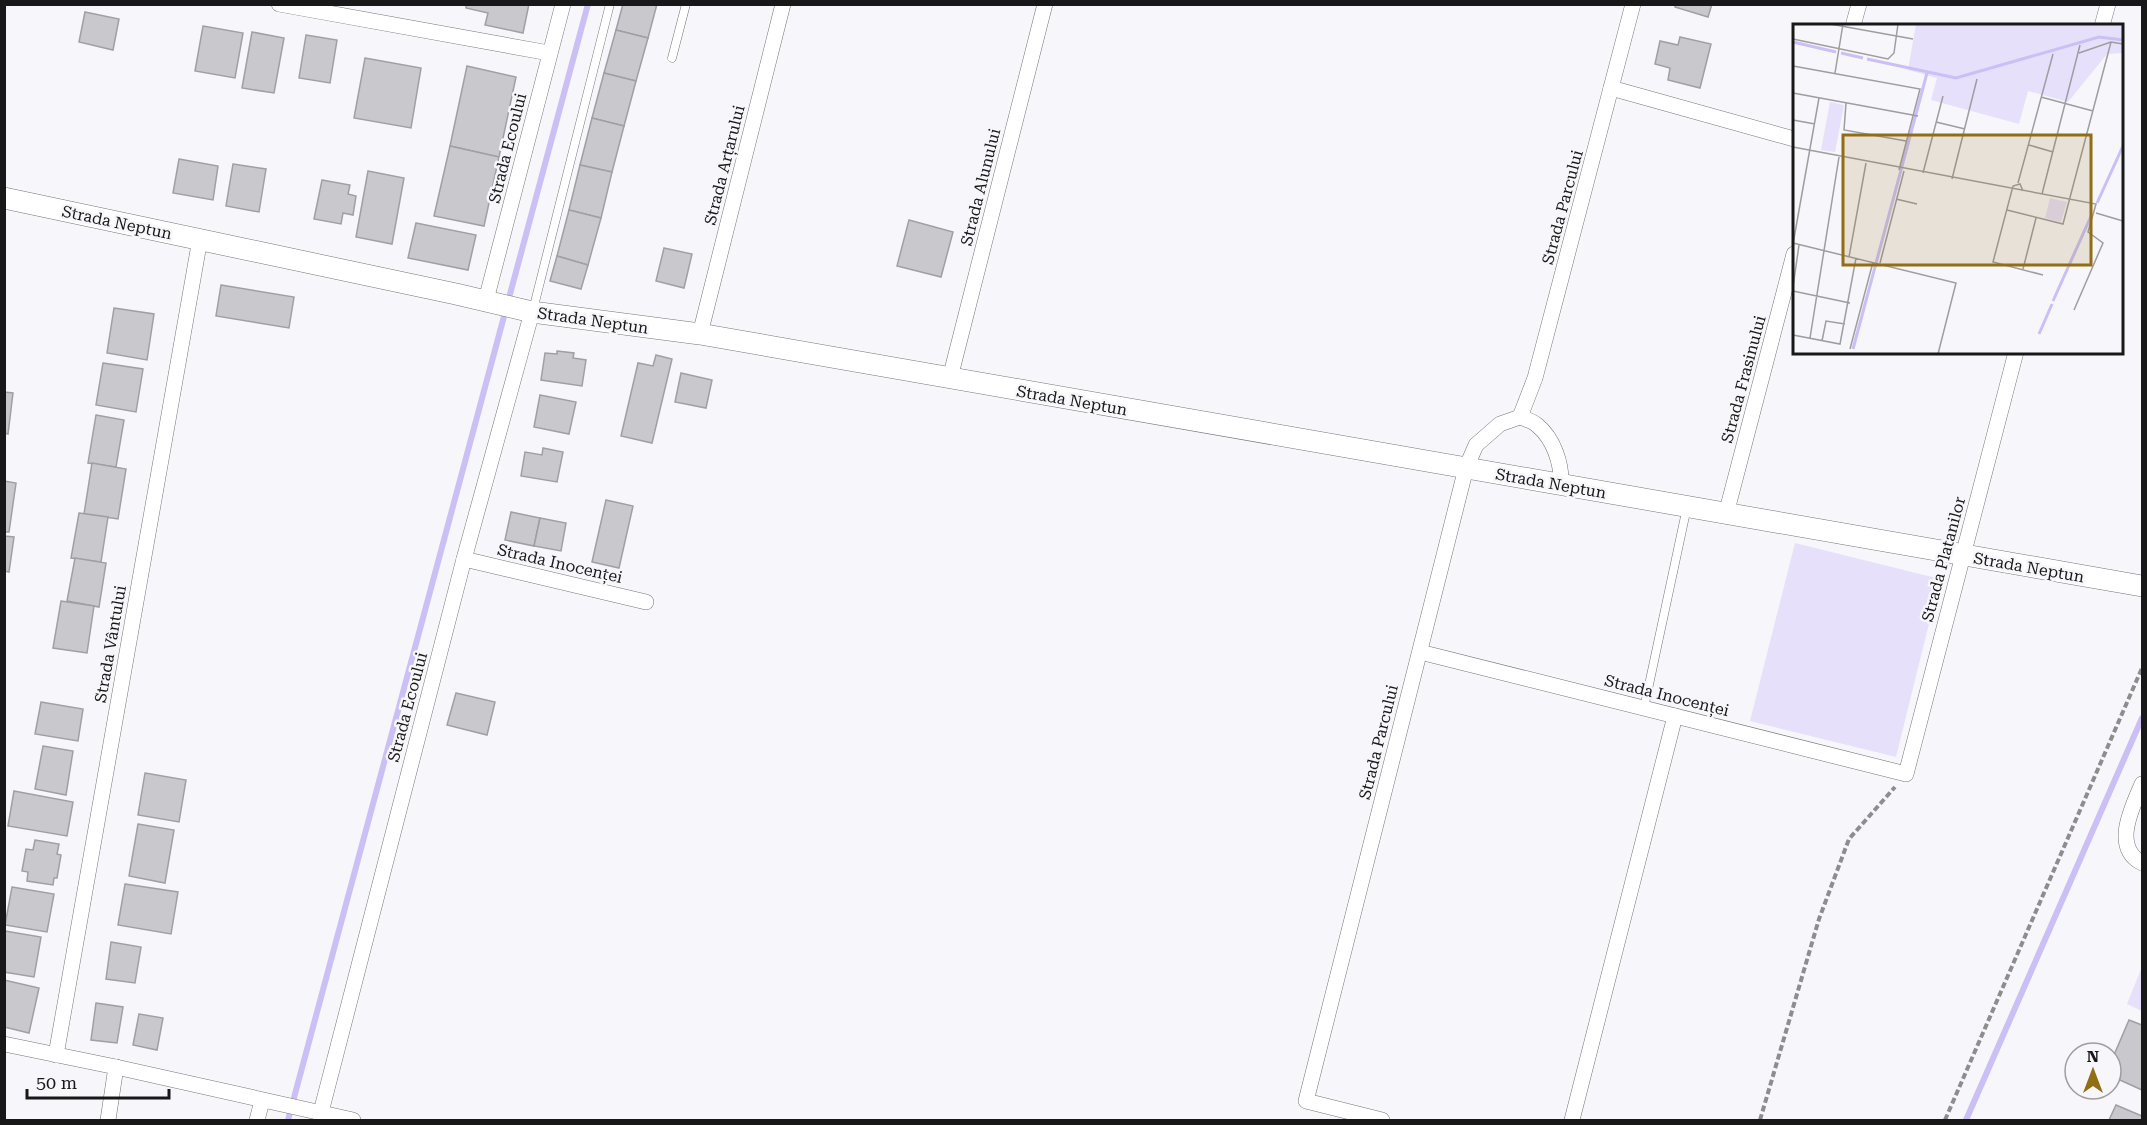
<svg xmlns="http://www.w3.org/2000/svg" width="2147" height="1125" viewBox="0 0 2147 1125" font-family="'Roboto Serif',serif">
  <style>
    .green { fill: #e6e0fb }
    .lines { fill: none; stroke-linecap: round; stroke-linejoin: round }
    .stream { stroke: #cbbff5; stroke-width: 6 }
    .building { fill: #c9c9cd; stroke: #a09fa4; stroke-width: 1.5 }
    .lane-casing { stroke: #767579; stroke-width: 9 }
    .street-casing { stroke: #767579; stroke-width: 16 }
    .secondary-casing { stroke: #767579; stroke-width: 22 }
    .path { stroke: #8d8d8f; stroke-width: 4; stroke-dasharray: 6 3; stroke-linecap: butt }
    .lane { stroke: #fff; stroke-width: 8 }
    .street { stroke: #fff; stroke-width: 15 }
    .secondary { stroke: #fff; stroke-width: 21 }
    .labels { text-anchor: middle; stroke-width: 5; stroke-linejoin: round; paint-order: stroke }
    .street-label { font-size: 16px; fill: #181819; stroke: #f7f6fa }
    .inset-river { fill: none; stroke: #cbbff5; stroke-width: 3 }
    .inset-road { fill: none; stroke: #9e9da0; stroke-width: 1.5 }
    .view { fill: #916e14; fill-opacity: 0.15; stroke: #916e14; stroke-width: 3 }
    .inset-edge { fill: none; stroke: #181819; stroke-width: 3 }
  </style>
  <rect width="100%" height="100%" fill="#f7f6fa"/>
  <!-- green -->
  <g class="green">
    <polygon points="1795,543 1940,579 1896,757 1750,721"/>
    <polygon points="2142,967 2142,1011 2127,1004"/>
  </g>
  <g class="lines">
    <!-- stream -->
    <g class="stream">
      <polyline points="288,1120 588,4"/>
      <polyline points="1966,1120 2142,718"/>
    </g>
  </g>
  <!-- building -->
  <g class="building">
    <polygon points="466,4 529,4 523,33 485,25 488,13 466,8"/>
    <polygon points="623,4 657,4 648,38 616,30"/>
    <polygon points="1676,4 1712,4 1708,17 1675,7"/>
    <polygon points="85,12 119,19 113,50 79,42"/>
    <polygon points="203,26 243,33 235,78 195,71"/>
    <polygon points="616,30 648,38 636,81 604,73"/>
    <polygon points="252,32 284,38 274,93 242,88"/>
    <polygon points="306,35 337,40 330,83 299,78"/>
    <polygon points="1680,37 1711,44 1700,88 1668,80 1670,68 1655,64 1660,41 1678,45"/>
    <polygon points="365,58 421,68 411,128 354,118"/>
    <polygon points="467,66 516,77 499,157 450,146"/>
    <polygon points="604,73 636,81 624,126 592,118"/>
    <polygon points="592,118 624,126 612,172 580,165"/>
    <polygon points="450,146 499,157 484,226 434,216"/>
    <polygon points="179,159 218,166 213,200 173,193"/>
    <polygon points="233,164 266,169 259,212 226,206"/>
    <polygon points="580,165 612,172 601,218 569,210"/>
    <polygon points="368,171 404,178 392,244 356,237"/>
    <polygon points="322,180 350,185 348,194 356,196 353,215 343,213 341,224 314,219"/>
    <polygon points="569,210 601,218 588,265 557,256"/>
    <polygon points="909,220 953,232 941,277 897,266"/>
    <polygon points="416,223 476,235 468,270 408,258"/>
    <polygon points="664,248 692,254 684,288 656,281"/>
    <polygon points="557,256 588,265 581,289 550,281"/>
    <polygon points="221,285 294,297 289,328 216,316"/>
    <polygon points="114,308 154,314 147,360 107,353"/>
    <polygon points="557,351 574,353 573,358 586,360 582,386 541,380 545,353 557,354"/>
    <polygon points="656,355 672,359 652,443 621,436 638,363 653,366"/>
    <polygon points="103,363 143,369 136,412 96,405"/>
    <polygon points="681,373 712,380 706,408 675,402"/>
    <polygon points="4,392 13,393 8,434 4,433"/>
    <polygon points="540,395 576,402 569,434 534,427"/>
    <polygon points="96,415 124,420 116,467 88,463"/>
    <polygon points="543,448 563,452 557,482 521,476 525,452 542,455"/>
    <polygon points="92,463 126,469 118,519 84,514"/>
    <polygon points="4,481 16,483 9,532 4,532"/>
    <polygon points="606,500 633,506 619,568 592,562"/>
    <polygon points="511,512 540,518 534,546 505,540"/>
    <polygon points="79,513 108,517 101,562 71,558"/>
    <polygon points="540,518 566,523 561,551 534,546"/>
    <polygon points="4,536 14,537 9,572 4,571"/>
    <polygon points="75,558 106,563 99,607 67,601"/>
    <polygon points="61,601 94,606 87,653 53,648"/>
    <polygon points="456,693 495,702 487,735 447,725"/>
    <polygon points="41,702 83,709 78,741 35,734"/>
    <polygon points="43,746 73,751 66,795 35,789"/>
    <polygon points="145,773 186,780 179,822 138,815"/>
    <polygon points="14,791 73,802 67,836 8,826"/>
    <polygon points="138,824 174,830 165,883 129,876"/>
    <polygon points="35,840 59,844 57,854 61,855 57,878 54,878 53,885 27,881 28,872 22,871 26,849 33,850"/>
    <polygon points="125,884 178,892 171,934 118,925"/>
    <polygon points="12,887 54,894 47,932 5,925"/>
    <polygon points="5,931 41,937 34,977 4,972"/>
    <polygon points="111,942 141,947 135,983 106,979"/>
    <polygon points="4,980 39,988 29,1033 4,1027"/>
    <polygon points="96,1003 123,1007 117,1043 91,1040"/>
    <polygon points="139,1014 163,1018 157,1050 133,1045"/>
    <polygon points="2129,1020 2142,1025 2142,1090 2111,1076 2111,1062"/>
    <polygon points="2116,1105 2142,1116 2142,1120 2109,1120"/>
  </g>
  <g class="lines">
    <defs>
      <g id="lane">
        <polyline points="672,58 686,4"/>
        <polyline points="533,310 610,4"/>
        <polyline points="1644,708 1687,507"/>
      </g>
      <g id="street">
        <polyline points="279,4 549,53"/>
        <polyline points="1853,26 1859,4"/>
        <polyline points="2102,26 2108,4"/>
        <polyline points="1611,88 1794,139"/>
        <polyline points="486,300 563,4"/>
        <polyline points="700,334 783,4"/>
        <polyline points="950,378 1045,4"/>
        <polyline points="1520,417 1535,378 1633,4"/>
        <polyline points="1726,514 1794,254"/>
        <polyline points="464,559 646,602"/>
        <polyline points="1420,652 1906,774 2016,352"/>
        <path d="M2142,784C2133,806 2111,847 2142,863"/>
        <polyline points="4,1044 116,1067 353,1120"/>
        <polyline points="56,1055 200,239"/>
        <polyline points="321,1112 464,559 532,312"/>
        <polyline points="108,1120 116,1067"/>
        <polyline points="257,1120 262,1101"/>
        <path d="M1382,1120L1306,1101L1466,468L1476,445L1500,424L1520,417C1525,419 1533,421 1537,425C1554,439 1562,464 1561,485"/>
        <polyline points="1572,1120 1675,716"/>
      </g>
      <polyline id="secondary" points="4,198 456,294 532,312 700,334 2142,586"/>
    </defs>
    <!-- lane casing -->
    <use href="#lane" class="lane-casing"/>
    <!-- street casing -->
    <use href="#street" class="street-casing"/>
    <!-- secondary casing -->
    <use href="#secondary" class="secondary-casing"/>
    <!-- path -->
    <g class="path">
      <polyline points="1760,1120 1819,919 1849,839 1895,787"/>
      <polyline points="1945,1120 2142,668"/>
    </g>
    <!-- lane -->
    <use href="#lane" class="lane"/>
    <!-- street -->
    <use href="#street" class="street"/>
    <!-- secondary -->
    <use href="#secondary" class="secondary"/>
  </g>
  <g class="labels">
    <!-- street labels -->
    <g class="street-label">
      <text transform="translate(507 148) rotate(-76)" y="6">Strada Ecoului</text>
      <text transform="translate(724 165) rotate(-76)" y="6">Strada Arțarului</text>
      <text transform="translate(980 187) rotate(-76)" y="6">Strada Alunului</text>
      <text transform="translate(1562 207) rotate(-75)" y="6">Strada Parcului</text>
      <text transform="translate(117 222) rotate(12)" y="6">Strada Neptun</text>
      <text transform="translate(593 320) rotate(8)" y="6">Strada Neptun</text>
      <text transform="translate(1743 379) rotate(-75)" y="6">Strada Frasinului</text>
      <text transform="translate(1072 400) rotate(10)" y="6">Strada Neptun</text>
      <text transform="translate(1551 483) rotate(10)" y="6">Strada Neptun</text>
      <text transform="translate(1943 559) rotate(-75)" y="6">Strada Platanilor</text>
      <text transform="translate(560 563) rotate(13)" y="6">Strada Inocenței</text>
      <text transform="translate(2029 567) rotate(10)" y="6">Strada Neptun</text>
      <text transform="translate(110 644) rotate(-80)" y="6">Strada Vântului</text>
      <text transform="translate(1667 695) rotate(14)" y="6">Strada Inocenței</text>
      <text transform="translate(407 707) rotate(-75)" y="6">Strada Ecoului</text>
      <text transform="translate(1378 742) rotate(-76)" y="6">Strada Parcului</text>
    </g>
  </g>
  <!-- overview -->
  <g transform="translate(1793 24)">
    <rect width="330" height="330" fill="#f7f6fa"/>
    <path d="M123,0H330V29L314,30L275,78L235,67L226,100L138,76L144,54L115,46ZM37,78L51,81L42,128L28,126ZM257,174L274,178L268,198L252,194Z" fill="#e6e0fb"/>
    <path class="inset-river" d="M0,18L43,28M48,29L70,34M74,35L163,54L306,13L330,16M304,179L330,122M260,277L299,190M246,310L259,280M60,325L134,49"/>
    <path class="inset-road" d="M37,0L120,15M0,15L95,35L101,29L105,0M286,29L318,18L330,20M0,42L127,65L106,146M42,49L50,0M0,69L125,92M248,73L300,87M53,79L51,106L113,117M0,96L22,100M143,98L172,105M236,121L260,128M0,123L303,180L295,208L310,219L281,286M130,149L150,72M159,155L184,55M225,159L260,30M230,167L227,160L220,162L200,238L250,251M249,170L287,21M103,175L124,180M214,186L270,200L318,18M303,189L330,197M0,219L163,259L145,330M0,220L26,74M56,233L73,139M87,239L111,147M230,245L243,194M0,263L6,221M0,267L57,279M0,311L47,320L63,234M17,314L46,133M29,317L33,297L52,300M57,325L80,238"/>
    <path class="view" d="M50,111H298V241H50Z"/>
    <rect width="330" height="330" class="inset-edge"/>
  </g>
  <!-- border -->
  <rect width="2147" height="1125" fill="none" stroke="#181819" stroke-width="12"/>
  <!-- north arrow -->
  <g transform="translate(2093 1071)"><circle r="28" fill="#f7f6fa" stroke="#9e9da0" stroke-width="1.5"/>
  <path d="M0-4.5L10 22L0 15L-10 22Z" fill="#916e14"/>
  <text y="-9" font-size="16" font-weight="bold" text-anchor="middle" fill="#181819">N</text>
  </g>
  <!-- scale -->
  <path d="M27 1089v9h142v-9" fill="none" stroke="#181819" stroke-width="3"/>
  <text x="36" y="1089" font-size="18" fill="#181819" stroke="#f7f6fa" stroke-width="4.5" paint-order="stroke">50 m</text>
</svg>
